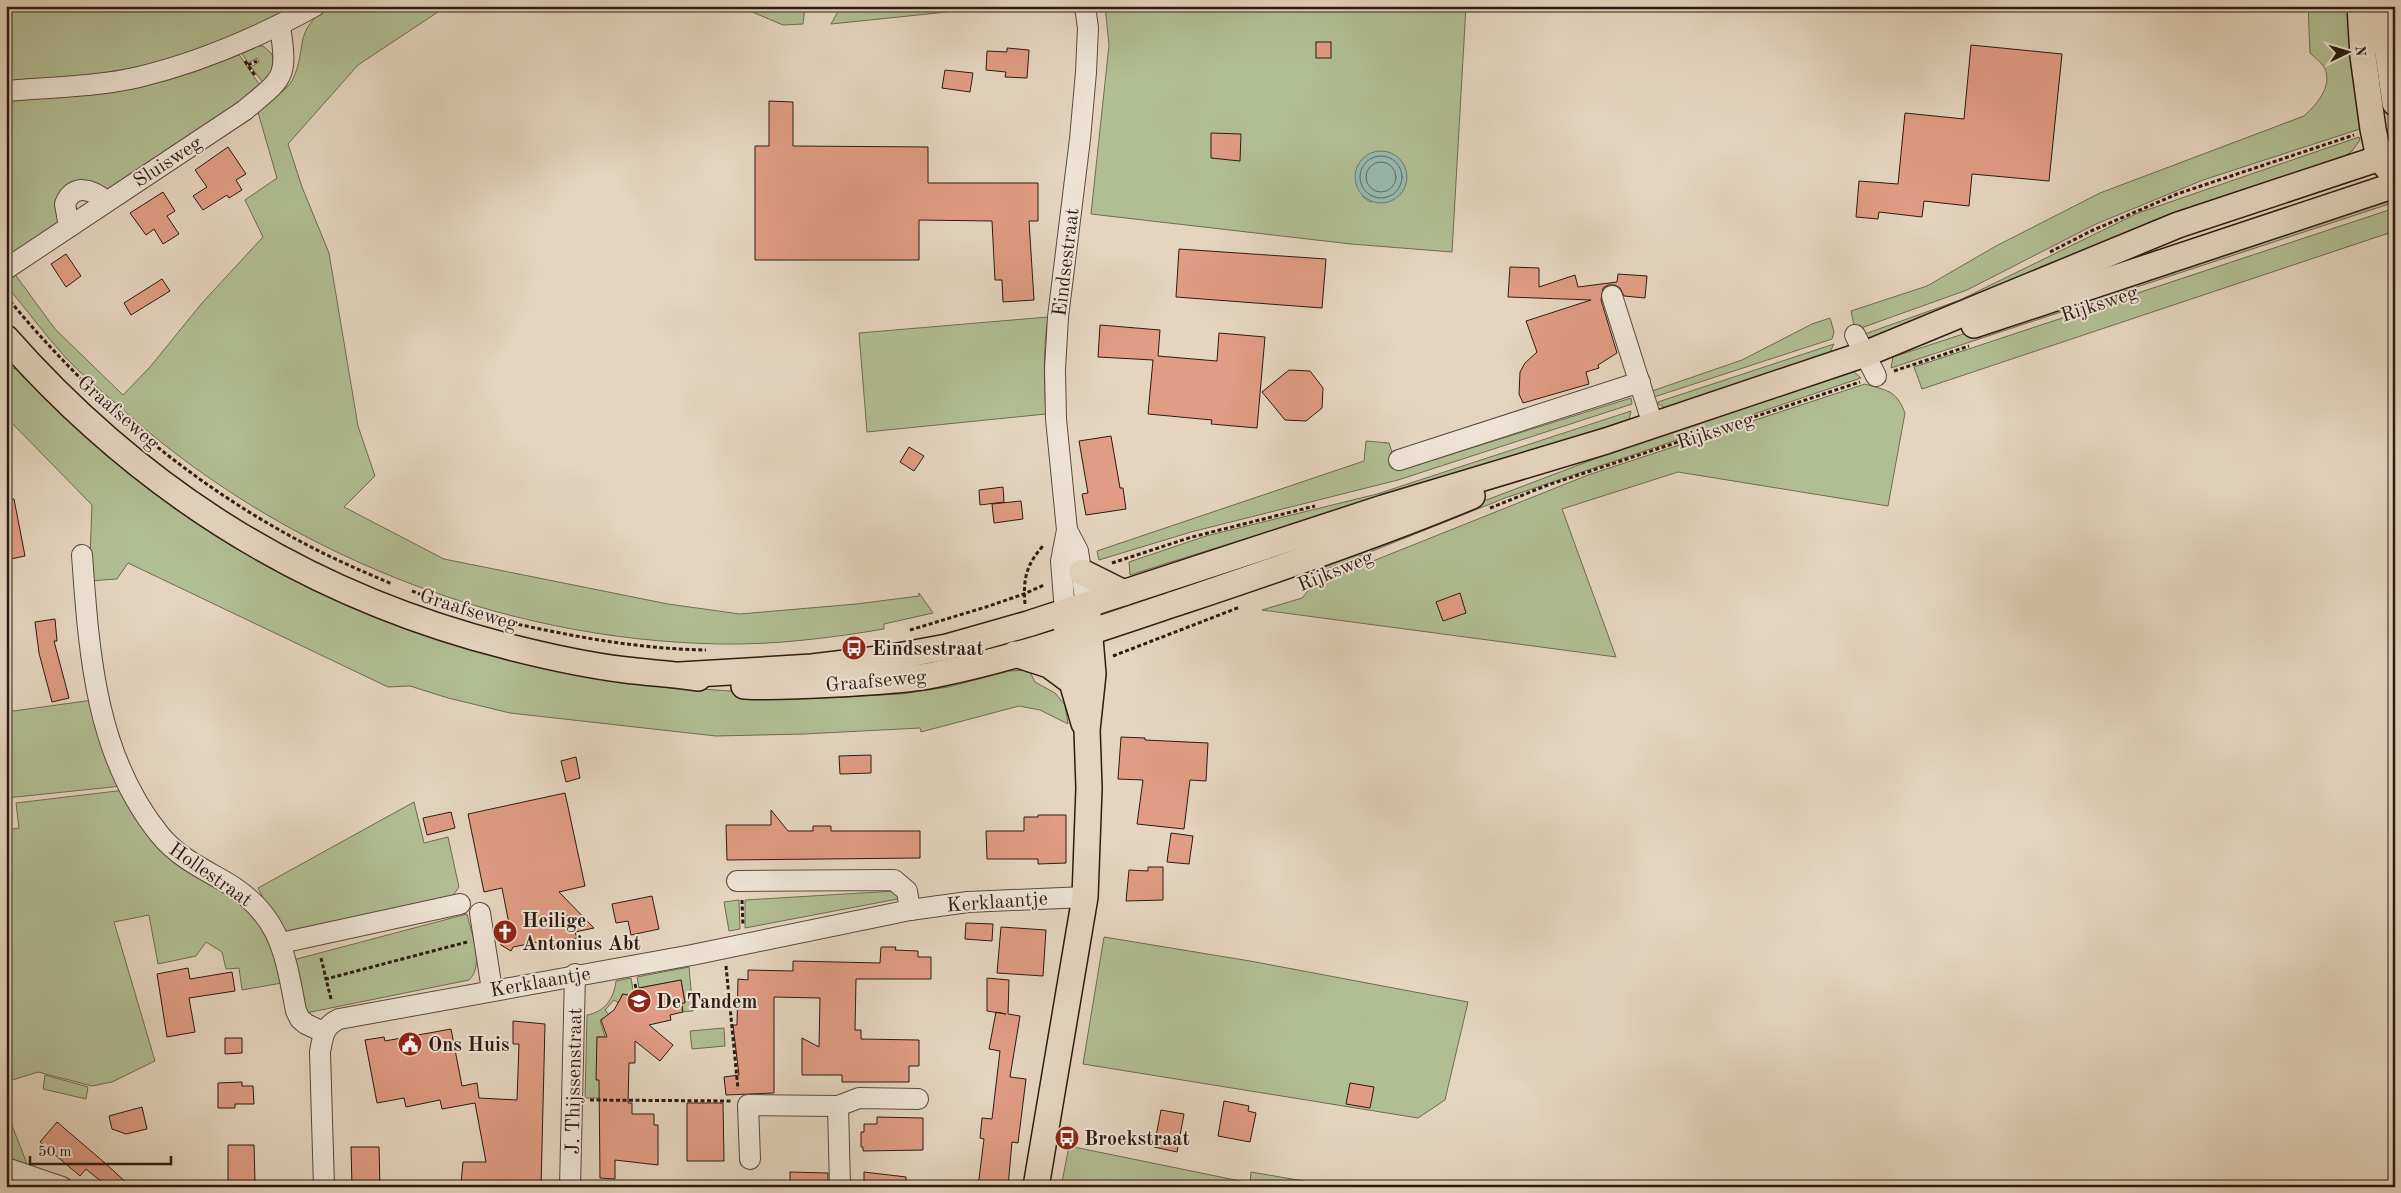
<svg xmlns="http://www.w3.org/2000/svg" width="2401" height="1193" viewBox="0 0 2401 1193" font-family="'Old Standard TT',serif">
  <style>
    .green { fill: #b1be94; stroke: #706c54; fill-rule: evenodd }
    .water { fill: #96b9ae; stroke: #6c7970 }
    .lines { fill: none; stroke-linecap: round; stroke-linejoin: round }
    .shore { stroke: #626a60; stroke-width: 1 }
    .building { fill: #e09c84; stroke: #2e1a13 }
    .minor-casing { stroke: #5c493e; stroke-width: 22 }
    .major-casing { stroke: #2e1a13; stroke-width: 28 }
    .path { stroke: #2e1a13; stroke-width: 3; stroke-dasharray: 4 2.5; stroke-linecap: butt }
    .minor { stroke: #eee4d5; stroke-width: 20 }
    .major { stroke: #e5d5bf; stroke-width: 25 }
    .labels { text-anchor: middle; stroke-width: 4; stroke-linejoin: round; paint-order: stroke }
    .street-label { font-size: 20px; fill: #2e1a13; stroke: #eee4d5 }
    .poi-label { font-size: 20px; font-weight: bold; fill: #2e1a13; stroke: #eee4d5; text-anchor: start }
  </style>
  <rect width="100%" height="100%" fill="#e5d5bf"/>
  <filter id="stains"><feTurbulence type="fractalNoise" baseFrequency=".004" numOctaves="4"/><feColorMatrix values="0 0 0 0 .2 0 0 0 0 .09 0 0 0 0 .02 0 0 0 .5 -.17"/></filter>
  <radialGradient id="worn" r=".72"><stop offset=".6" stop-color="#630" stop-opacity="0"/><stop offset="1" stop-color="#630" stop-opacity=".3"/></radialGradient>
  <!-- green -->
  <g class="green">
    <path d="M6,6H301C248,32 193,55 136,69C94,80 49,79 6,82Z"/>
    <path d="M330,6H447L358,65L288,144L302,187L329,253L358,426L375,476L344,507L444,559L668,604L740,614L856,604L919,596V593L933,613L884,624V629C830,638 775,645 720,644C498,640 278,552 114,402C98,388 81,374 66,358C45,335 26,309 6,285V280L14,273L55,329L123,395L150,367L202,303L263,237L245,200L277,178L257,109C268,102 287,91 293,79C308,46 292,31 330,6Z"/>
    <polygon points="738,6 805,6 803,24 783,25"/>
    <polygon points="841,6 949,6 947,12 831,24"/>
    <path d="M1105,6H1466L1452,252L1351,244L1091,214L1109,45ZM1405,186L1400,194L1370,202L1362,196Z"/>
    <path d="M2308,6H2348L2360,129L2203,180L2096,224L1967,290L1861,328L1854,325L1851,311L1927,286L1996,246L2100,193L2304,116C2316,105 2334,86 2324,67C2321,62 2314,57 2310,53Z"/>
    <polygon points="255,46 263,46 272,54 274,69 264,84 251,67 259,62 257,58 248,63 241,52"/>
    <polygon points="238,53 261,87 223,117 112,190 103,190 85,182 59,225 6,260 6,100"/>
    <polygon points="2359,137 2360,140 2352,151 2337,162 1868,341 1862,335 1960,300 2138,213"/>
    <polygon points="2395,192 2395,202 1891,368 1893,357"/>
    <polygon points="2395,208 2395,231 1922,389 1914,367"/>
    <path d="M1048,317C1043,349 1044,381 1046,414L867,432L859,333Z"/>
    <polygon points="1830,318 1834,332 1832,339 1654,397 1652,391 1742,360 1812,324"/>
    <polygon points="1834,344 1829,354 1666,408 1658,404 1658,402"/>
    <polygon points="6,365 18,370 97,446 133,477 184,514 275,570 382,620 429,636 687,688 745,692 786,691 820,698 902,694 948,687 1009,671 1029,670 1035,682 1055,693 1065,705 1068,724 1040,710 1019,706 921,732 920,728 804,734 716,736 510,713 448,698 410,686 388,687 128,563 117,579 89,581 92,505 6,417"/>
    <polygon points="1853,371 1861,378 1505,498 1305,578 1303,574 1328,560 1650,438"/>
    <path d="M1865,384C1888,391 1896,390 1905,413L1888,506L1678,472L1562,509L1616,657L1262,610L1302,598L1313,585L1588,475Z"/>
    <polygon points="1631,398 1632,404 1398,480 1191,532 1099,560 1097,551 1364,461 1366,441 1389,443 1398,471"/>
    <path d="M1631,411L1629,420C1463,474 1296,522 1130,575L1129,562L1206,536L1377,494Z"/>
    <polygon points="93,700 122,786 6,798 6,712"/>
    <polygon points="125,790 251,910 275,946 282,983 242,990 239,968 226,969 222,952 206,942 196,956 158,964 149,915 114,922 155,1061 112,1082 92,1086 38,1072 6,1082 6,830 19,828 16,803"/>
    <polygon points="414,802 424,843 448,837 459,887 454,894 444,902 283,937 258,888"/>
    <polygon points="895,891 903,898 745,928 745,900"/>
    <polygon points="739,900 740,929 729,931 724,902"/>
    <path d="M467,914C471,933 485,965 469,980L306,1013L293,960Z"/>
    <polygon points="1104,937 1250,961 1468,1002 1445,1100 1418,1118 1083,1064"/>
    <polygon points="689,967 693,1011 683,1012 682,1003 685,1002 681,980 639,988 637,977"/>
    <path d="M631,978L634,996L622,994L619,1003L614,1000L605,1010L609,1015L600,1020L605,1037H597L611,1080V1098H585L587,1015C605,1012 614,998 616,981Z"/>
    <polygon points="724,1028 725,1046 692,1049 690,1031"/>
    <polygon points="45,1075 88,1087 86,1099 43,1089"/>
    <polygon points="6,1110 29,1169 6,1159"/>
    <polygon points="1069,1146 1250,1183 1251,1172 1339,1187 1061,1187"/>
  </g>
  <!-- water -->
  <circle class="water" cx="1381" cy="177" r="26"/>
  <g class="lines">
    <!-- shore -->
    <g class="shore">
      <circle cx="1381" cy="177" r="21"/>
      <circle cx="1381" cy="177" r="15"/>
    </g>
  </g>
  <!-- building -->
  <g class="building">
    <rect x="1316" y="42" width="15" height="16"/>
    <polygon points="1971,45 2062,54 2049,181 1972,174 1969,206 1924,201 1922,217 1879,212 1878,219 1856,217 1859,181 1898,184 1905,113 1964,119"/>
    <polygon points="1007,48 1029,50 1027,78 1005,77 1006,72 986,70 987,51 1007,52"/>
    <polygon points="945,70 973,73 970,92 942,88"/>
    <polygon points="769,101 793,102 793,146 928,147 928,183 1038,183 1038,221 1029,221 1034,300 1003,302 1002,280 995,280 992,221 919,220 919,260 755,260 755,146 769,146"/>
    <polygon points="1211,133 1241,134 1240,161 1211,158"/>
    <polygon points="228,147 246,174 236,180 242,190 229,198 227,195 203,210 193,196 207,187 195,170"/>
    <polygon points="163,192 175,211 167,216 179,234 163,244 154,229 146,235 130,213"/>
    <polygon points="1179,249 1326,259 1322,308 1176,297"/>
    <polygon points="66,254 81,276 66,287 51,264"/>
    <polygon points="1510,267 1539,268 1539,287 1575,275 1578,287 1617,282 1618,274 1647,276 1645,298 1624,296 1620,288 1615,285 1608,285 1603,288 1601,300 1617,353 1598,365 1599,368 1586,372 1589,384 1523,403 1519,394 1520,372 1525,363 1537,352 1526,321 1591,300 1508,297"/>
    <polygon points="162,279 170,291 131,315 124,303"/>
    <polygon points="1100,325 1160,330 1158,356 1217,361 1219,333 1265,337 1257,428 1211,424 1212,420 1148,414 1153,360 1098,357"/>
    <polygon points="1289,370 1310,371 1323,388 1322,408 1306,421 1285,420 1262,392"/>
    <polygon points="1111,436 1120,488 1123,488 1126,509 1086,515 1082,494 1088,493 1079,441"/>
    <polygon points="909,447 924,456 914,471 900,462"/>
    <polygon points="1003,487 1004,502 980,505 979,490"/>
    <polygon points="14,499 25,556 6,560 6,500"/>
    <polygon points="1021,501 1023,519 994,523 992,504"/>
    <polygon points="1460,593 1466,613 1443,621 1436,602"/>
    <polygon points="55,619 57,641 54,641 69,698 52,702 39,653 35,622"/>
    <polygon points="1121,737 1145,738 1145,740 1208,743 1206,781 1190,780 1184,829 1137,824 1143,780 1118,779"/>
    <polygon points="871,755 871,773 840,774 839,756"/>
    <polygon points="576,757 580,778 566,782 561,761"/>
    <polygon points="565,793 585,886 559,892 594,928 575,932 577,938 538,944 538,942 513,947 511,951 501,945 497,927 509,924 502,888 484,892 468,814"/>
    <polygon points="771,810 788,831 813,831 813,826 831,826 831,831 920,831 920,858 727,860 726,825 771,825"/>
    <polygon points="451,812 455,828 427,835 423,818"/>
    <polygon points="1038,815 1066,815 1066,863 1038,864 1038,859 987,859 986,831 1024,831 1024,817 1038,817"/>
    <polygon points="1171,833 1193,836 1189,864 1167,862"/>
    <polygon points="1148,867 1163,867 1163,900 1126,901 1129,870 1148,871"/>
    <polygon points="652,896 659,929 631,935 628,921 616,923 612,904"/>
    <polygon points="966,923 993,924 992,941 965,939"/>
    <polygon points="1001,927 1046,930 1043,976 997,973"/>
    <polygon points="881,947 896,947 895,950 918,951 918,957 931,957 931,979 856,979 855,1030 861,1030 861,1039 919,1040 919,1066 909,1066 909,1082 842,1082 842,1075 802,1075 802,1038 819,1047 820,998 774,997 774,1093 726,1095 724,1077 739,1075 733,1025 737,1025 738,979 748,980 748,970 793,971 793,961 880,963"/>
    <polygon points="188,968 190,979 232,972 235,991 189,998 195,1032 167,1037 157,974"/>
    <polygon points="987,978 1009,980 1008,1014 1020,1016 1010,1077 1026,1079 1018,1143 1012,1142 1008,1187 978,1187 984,1139 980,1138 982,1118 992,1119 1000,1051 989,1049 996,1012 1006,1014 987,1011"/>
    <polygon points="681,980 685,1003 681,1003 683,1012 670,1015 671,1020 649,1025 673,1045 660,1061 635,1041 635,1063 629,1063 628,1103 632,1103 632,1114 654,1114 654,1125 658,1125 658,1165 615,1160 615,1179 600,1178 599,1080 596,1080 597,1037 607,1037 601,1020 614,1010 623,994 641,998 639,988"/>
    <polygon points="513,1021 545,1024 541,1187 461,1183 463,1162 486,1162 475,1103 442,1109 440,1100 406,1107 404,1098 377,1103 365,1040 384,1037 385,1041 451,1029 462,1086 477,1083 479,1098 517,1100 519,1044 513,1044"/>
    <polygon points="225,1038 242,1038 242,1053 225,1054"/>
    <polygon points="242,1082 242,1086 253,1086 254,1104 235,1104 235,1108 218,1108 218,1083"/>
    <polygon points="1350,1083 1374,1087 1370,1108 1346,1104"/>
    <polygon points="1224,1101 1249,1106 1248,1111 1256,1113 1250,1142 1218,1136"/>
    <polygon points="687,1103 723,1103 724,1161 687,1161"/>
    <polygon points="142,1107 147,1129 126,1134 112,1129 109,1116"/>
    <polygon points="1161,1110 1184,1114 1177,1152 1154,1147"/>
    <polygon points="877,1117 923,1118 923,1150 863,1151 863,1147 861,1147 861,1132 864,1132 864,1124 877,1124"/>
    <polygon points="57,1122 105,1163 131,1187 108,1187 86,1169 80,1176 40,1142"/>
    <polygon points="228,1145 254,1145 255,1182 228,1182"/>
    <polygon points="351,1147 379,1147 380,1187 352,1187"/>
    <polygon points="790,1172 828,1173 828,1187 790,1187"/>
    <polygon points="864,1172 906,1177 906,1187 864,1187"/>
  </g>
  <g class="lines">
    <defs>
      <g id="minor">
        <path d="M6,91C50,87 96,87 139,77C201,62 259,37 315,6"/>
        <path d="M69,227L65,204C73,183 92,189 106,201"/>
        <path d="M6,269L245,110C284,77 288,79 280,26"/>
        <polyline points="1612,296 1653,425"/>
        <polyline points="1855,335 1876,376"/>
        <polyline points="1399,460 1640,382"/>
        <polyline points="1067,530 1078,551 1086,605"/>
        <path d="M82,555C89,652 95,755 160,835C177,856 201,868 224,881C280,913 285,953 296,1011L300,1019L306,1024L323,1032"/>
        <polyline points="1065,612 1061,561 1067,530 1056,419 1055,369 1058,317 1080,139 1086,72 1088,28 1085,6"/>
        <polyline points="737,881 894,880 907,891 910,910"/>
        <polyline points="480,913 492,990"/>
        <polyline points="281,943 460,904"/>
        <polyline points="838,1106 840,1187"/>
        <polyline points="750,1159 748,1105 838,1106 859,1098 918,1099"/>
        <polyline points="6,1168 62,1187"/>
        <path d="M324,1187L320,1052C323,1035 324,1026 339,1019L692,955L910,910L968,902L1085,897"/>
        <polyline points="570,1187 575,974"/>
      </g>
      <g id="major">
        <polyline points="2360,6 2363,56 2373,129 2379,158 2390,171"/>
        <polyline points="2381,6 2395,103"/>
        <polyline points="1974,325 2395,185"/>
        <path d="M6,338C142,492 306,595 506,646C545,656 586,665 626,670C650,673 674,674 698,678"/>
        <polyline points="1082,572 1124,593"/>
        <polyline points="1066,623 1072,682 1084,723"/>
        <polyline points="1015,654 1049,665 1072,682"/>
        <polyline points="680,675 812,667 887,658 947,647 1028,624 1383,508 1606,441 1865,354 2178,225 2395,153"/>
        <path d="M744,686C781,688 818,685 855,683C882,681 911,680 938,674C1022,657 1104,627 1186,600C1282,568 1378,535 1472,496"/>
        <polyline points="1036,1187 1085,897 1089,788 1087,730 1093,674 1088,614"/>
      </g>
    </defs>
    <!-- minor casing -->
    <use href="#minor" class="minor-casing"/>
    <!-- major casing -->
    <use href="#major" class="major-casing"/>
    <!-- path -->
    <g class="path">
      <polyline points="245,61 256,77"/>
      <polyline points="248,65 257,61"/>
      <polyline points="2050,252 2091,231 2177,194 2354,135"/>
      <path d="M6,296C94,404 203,495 329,556C350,566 371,575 392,584"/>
      <polyline points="1894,371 1969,346"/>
      <polyline points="1490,508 1548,485 1860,382"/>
      <polyline points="1112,563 1192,537 1315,506"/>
      <polyline points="412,591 446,604"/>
      <path d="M1025,604C1023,579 1026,565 1043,546"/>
      <path d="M512,623C576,637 640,649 706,650"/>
      <polyline points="910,630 986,607 1024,594 1044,585"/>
      <polyline points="1113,656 1240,607"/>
      <polyline points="742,900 743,926"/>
      <polyline points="321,958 326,979"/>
      <polyline points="726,966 738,1089"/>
      <polyline points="635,984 638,996"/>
      <polyline points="331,999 326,979 467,942"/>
      <polyline points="590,1100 732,1101"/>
    </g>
    <!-- minor -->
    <use href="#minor" class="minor"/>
    <!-- major -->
    <use href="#major" class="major"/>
  </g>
  <!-- icons -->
  <defs>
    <symbol id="bus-disc" viewBox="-11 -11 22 22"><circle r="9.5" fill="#8f2418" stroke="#eee4d5"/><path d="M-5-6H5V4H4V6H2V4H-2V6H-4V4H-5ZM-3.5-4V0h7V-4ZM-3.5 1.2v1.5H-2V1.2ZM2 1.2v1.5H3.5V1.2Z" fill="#fff"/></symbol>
    <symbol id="church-disc" viewBox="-11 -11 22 22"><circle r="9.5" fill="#8f2418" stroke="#eee4d5"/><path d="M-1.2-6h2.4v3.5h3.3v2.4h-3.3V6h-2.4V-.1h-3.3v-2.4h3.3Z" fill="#fff"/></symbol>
    <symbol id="school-disc" viewBox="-11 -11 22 22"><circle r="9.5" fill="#8f2418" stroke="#eee4d5"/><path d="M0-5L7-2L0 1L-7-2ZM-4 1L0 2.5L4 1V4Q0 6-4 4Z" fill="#fff"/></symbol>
    <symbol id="civic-disc" viewBox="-11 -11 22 22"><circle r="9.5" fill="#8f2418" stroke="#eee4d5"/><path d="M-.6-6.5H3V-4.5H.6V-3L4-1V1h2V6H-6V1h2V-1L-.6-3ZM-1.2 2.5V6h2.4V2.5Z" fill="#fff"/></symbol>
  </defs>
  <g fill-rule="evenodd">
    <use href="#bus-disc" x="840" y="634" width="28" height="28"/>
    <use href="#church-disc" x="491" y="918" width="28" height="28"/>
    <use href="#school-disc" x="625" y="987" width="28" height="28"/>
    <use href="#civic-disc" x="396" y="1030" width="28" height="28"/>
    <use href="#bus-disc" x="1053" y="1124" width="28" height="28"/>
  </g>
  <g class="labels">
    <!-- street labels -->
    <g class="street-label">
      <text transform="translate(167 161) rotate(-33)" y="7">Sluisweg</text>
      <text transform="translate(1065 262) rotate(-83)" y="7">Eindsestraat</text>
      <text transform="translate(2099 303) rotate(-18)" y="7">Rijksweg</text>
      <text transform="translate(119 412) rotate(41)" y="7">Graafseweg</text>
      <text transform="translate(1715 430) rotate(-18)" y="7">Rijksweg</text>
      <text transform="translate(1335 570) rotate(-22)" y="7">Rijksweg</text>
      <text transform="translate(469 609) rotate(17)" y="7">Graafseweg</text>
      <text transform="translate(876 680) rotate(-5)" y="7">Graafseweg</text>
      <text transform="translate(211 874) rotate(35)" y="7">Hollestraat</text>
      <text transform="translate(997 901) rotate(-4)" y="7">Kerklaantje</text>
      <text transform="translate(540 981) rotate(-10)" y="7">Kerklaantje</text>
      <text transform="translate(573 1081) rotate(-89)" y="7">J. Thijssenstraat</text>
    </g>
    <!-- poi labels -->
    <g class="poi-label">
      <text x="872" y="655">Eindsestraat</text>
      <text x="522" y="927">Heilige<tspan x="522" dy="23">Antonius Abt</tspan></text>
      <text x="656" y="1008">De Tandem</text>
      <text x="428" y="1051">Ons Huis</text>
      <text x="1084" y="1145">Broekstraat</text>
    </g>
  </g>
  <!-- margin -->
  <rect width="2401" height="1193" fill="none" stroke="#e5d5bf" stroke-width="25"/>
  <rect x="8" y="8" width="2386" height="1178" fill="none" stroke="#2e1a13" stroke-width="2.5"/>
  <rect x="12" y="12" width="2376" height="1168" fill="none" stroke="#2e1a13"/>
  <!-- north arrow -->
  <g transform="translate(2348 52) rotate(85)" stroke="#eee4d5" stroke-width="4" paint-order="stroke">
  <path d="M0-4L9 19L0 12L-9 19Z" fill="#2e1a13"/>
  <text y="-8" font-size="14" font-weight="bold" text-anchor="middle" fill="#2e1a13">N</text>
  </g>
  <!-- scale -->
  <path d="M30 1156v8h141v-8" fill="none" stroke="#2e1a13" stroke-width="2.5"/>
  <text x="38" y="1156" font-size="15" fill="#2e1a13" stroke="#eee4d5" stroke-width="4" paint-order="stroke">50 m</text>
  <rect width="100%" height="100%" filter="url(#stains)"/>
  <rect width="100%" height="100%" fill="url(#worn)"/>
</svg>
